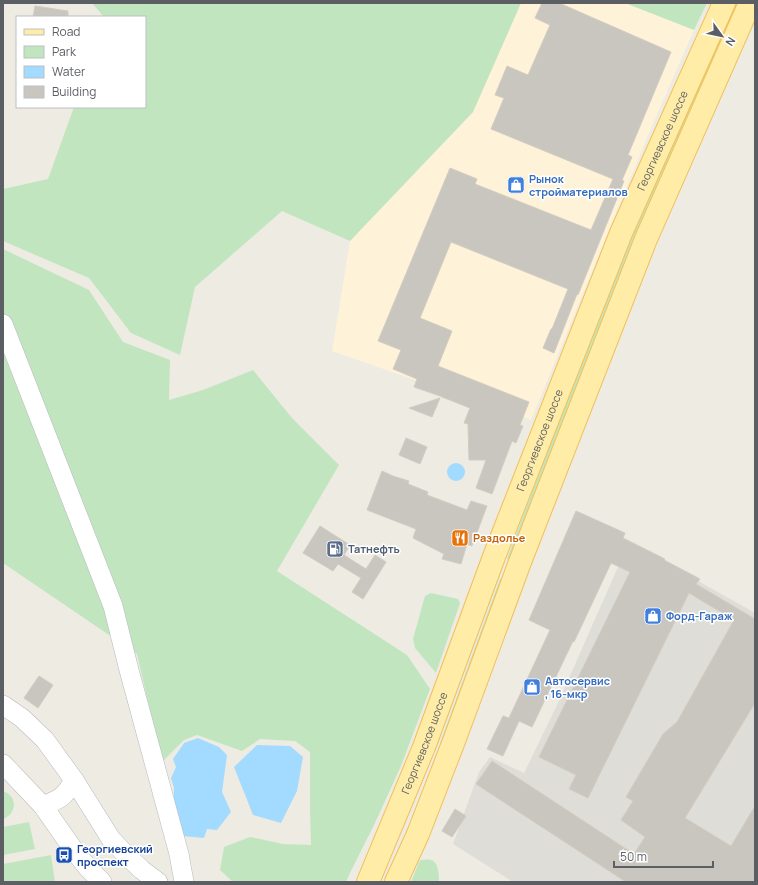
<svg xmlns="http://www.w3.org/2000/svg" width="758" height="885" viewBox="0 0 758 885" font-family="Manrope,sans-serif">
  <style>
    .commercial { fill: #fef3d8 }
    .industrial { fill: #dfddd7 }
    .green { fill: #c1e6bf }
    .water { fill: #a2dbff }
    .building { fill: #c9c6c0; stroke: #d3ccc1 }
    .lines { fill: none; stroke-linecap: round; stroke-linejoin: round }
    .minor-casing { stroke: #b6b9bd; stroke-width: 20 }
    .major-casing { stroke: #f2bf58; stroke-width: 24 }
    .minor { stroke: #fff; stroke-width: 19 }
    .major { stroke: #ffeca7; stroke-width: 22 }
    .labels { text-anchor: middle; stroke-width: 3; stroke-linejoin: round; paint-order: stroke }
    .street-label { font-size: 11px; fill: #5b5f64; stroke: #fff }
    .shop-label { font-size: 11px; font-weight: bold; fill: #366cbe; stroke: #fff; text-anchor: start }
    .food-label { font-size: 11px; font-weight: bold; fill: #c56008; stroke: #fff; text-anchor: start }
    .service-label { font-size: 11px; font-weight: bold; fill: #4e5e75; stroke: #fff; text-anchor: start }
    .transit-label { font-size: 11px; font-weight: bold; fill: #164399; stroke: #fff; text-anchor: start }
  </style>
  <rect width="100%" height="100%" fill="#eeebe3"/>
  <!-- commercial -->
  <polygon class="commercial" points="521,3 625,3 694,30 651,128 531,420 332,351 350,241 473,112"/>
  <!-- industrial -->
  <polygon class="industrial" points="629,542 755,613 755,882 513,882 453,844 479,772 490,757 524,773 558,703"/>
  <!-- green -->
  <g class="green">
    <polygon points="92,3 521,3 473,112 350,241 282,211 195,287 180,355 131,333 89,278 3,241 3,189 48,179 74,107 145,107 145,17 104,17"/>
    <polygon points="625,3 707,3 694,30"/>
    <path d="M734,3H741L513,561L507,559C556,426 608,293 663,163C686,109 709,56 734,3Z"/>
    <polygon points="3,249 89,290 123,342 170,360 169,400 203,390 253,370 292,418 339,465 277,571 407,655 430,689 401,766 375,823 349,875 346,882 233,882 220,870 224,847 250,837 283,844 311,845 310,811 310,752 295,741 260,739 242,751 197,735 184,740 162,762 137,654 3,563"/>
    <polygon points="500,579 506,581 448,737 440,743"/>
    <polygon points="431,593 458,599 460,603 436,673 415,648 413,639 425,596"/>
    <path d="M3,791C18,796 17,814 3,819Z"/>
    <polygon points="29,822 35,849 3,855 3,827"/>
    <polygon points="51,855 55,882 3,882 3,864"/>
    <path d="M421,860C424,860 428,859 431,860C439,862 439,876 439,882H411L419,862Z"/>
  </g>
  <!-- water -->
  <g class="water">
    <circle cx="456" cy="472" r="9"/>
    <polygon points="198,738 219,747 227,755 222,792 231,812 217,830 207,829 204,838 182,836 173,815 174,788 171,778 176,767 173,759 184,743"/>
    <polygon points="257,745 290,746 303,757 297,791 281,823 253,815 234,767"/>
  </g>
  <!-- building -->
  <g class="building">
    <polygon points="542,3 559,3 671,52 628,155 632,157 622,180 624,181 578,295 577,294 554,353 543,348 551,329 552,329 568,289 451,242 420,318 452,331 438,366 529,402 520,425 523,426 516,443 512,441 492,494 476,488 486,460 469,460 468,424 464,423 470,408 442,397 443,397 414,387 417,379 393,369 401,350 378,341 450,168 477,179 475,184 591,230 613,179 491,129 504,98 495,95 507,66 528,75 550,25 535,18"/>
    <polygon points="35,6 68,11 68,17 33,17"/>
    <polygon points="440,398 432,417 409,408"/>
    <polygon points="406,438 427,447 420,464 399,455"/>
    <polygon points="382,471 393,476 409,481 408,484 428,492 427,495 467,510 471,501 487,506 472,546 467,544 461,564 442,559 444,554 413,538 416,529 367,510"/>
    <polygon points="576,511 625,533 623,538 665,559 664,560 700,579 696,584 755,619 755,703 685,818 731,846 755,806 755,882 626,882 476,784 492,761 634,854 645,837 621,820 633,801 626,797 663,734 677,722 734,620 689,593 588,798 569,789 576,775 539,757 630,572 611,563 574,642 573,641 532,727 519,721 503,756 487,749 503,716 509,718 550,630 529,620"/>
    <polygon points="320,526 350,545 344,555 366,569 375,555 386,562 363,599 352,592 361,578 338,564 333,571 303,553"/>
    <polygon points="39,676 53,685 38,708 24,698"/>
    <polygon points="455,809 466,816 452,837 442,831"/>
  </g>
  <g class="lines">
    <defs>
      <g id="minor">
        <polyline points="3,324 113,606 129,670 179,854 184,882"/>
        <polyline points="3,705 22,718 45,740 74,780 111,839 126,855 142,870 158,882"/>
        <polyline points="3,764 43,806 73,849 88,868 102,882"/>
        <path d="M43,806C60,799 65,797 74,780"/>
      </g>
      <g id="major">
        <path id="s1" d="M368,882L424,747L495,554L621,233L724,3"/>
        <polyline points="396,882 418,834 454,741 520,562 646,239 750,3"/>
      </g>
    </defs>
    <!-- minor casing -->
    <use href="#minor" class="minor-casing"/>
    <!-- major casing -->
    <use href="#major" class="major-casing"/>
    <!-- minor -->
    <use href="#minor" class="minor"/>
    <!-- major -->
    <use href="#major" class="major"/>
  </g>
  <!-- icons -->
  <defs>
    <symbol id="shop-square" viewBox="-11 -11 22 22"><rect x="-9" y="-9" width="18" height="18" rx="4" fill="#3f7fe0" stroke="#fff"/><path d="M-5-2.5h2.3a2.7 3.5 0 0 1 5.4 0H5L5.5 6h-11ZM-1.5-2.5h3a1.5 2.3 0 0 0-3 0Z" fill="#fff"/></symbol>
    <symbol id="restaurant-square" viewBox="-11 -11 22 22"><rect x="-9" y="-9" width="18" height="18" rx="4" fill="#e8710a" stroke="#fff"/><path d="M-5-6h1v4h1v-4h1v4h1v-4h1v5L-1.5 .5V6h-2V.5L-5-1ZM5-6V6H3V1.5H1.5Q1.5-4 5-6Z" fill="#fff"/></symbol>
    <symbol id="fuel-square" viewBox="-11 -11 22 22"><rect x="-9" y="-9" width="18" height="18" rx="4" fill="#5c6f8a" stroke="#fff"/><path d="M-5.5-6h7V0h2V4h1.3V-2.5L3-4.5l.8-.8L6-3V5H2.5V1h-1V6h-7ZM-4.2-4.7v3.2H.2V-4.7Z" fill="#fff"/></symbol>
    <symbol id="bus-square" viewBox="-11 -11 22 22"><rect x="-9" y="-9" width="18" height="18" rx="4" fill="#1a4fb4" stroke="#fff"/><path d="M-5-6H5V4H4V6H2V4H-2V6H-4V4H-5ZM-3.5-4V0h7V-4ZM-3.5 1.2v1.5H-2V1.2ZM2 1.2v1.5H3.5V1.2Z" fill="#fff"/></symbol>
  </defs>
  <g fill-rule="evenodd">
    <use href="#shop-square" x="506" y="175" width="20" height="20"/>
    <use href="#restaurant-square" x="450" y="528" width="20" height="20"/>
    <use href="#fuel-square" x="325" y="539" width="20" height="20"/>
    <use href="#shop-square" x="643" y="606" width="20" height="20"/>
    <use href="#shop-square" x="522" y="677" width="20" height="20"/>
    <use href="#bus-square" x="54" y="845" width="20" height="20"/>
  </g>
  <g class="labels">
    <!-- street labels -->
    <g class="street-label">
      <text dy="4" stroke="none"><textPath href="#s1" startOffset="798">Георгиевское шоссе</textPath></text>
      <text dy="4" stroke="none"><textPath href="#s1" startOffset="474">Георгиевское шоссе</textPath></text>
      <text dy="4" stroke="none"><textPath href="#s1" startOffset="150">Георгиевское шоссе</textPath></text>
    </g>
    <!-- shop labels -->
    <g class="shop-label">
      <text x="529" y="183">Рынок<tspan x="529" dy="13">стройматериалов</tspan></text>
      <text x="666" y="620">Форд-Гараж</text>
      <text x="545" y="685">Автосервис<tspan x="545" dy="13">, 16-мкр</tspan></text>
    </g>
    <!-- food labels -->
    <g class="food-label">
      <text x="473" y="542">Раздолье</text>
    </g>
    <!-- service labels -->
    <g class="service-label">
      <text x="348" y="553">Татнефть</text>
    </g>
    <!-- transit labels -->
    <g class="transit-label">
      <text x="77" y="853">Георгиевский<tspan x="77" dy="13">проспект</tspan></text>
    </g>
  </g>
  <!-- border -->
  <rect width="758" height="885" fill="none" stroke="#5b5f64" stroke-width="8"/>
  <!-- legend -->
  <rect x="16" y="16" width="130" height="92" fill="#ffffff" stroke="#bdbfc1"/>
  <rect x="24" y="29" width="20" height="6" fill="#ffeca7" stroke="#bdbfc1"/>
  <text x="52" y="36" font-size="12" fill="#5b5f64">Road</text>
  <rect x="24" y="46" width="20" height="12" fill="#c1e6bf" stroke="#bdbfc1"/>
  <text x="52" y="56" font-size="12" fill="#5b5f64">Park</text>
  <rect x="24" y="66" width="20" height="12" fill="#a2dbff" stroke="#bdbfc1"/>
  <text x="52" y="76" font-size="12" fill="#5b5f64">Water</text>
  <rect x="24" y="86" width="20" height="12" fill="#c9c6c0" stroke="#bdbfc1"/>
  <text x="52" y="96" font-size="12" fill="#5b5f64">Building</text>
  <!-- north arrow -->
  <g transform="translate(722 36) rotate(123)" stroke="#ffffff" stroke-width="3" paint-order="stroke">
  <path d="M0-3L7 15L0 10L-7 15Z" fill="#5b5f64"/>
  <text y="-6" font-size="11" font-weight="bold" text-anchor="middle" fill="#5b5f64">N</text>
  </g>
  <!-- scale -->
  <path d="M614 861v6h99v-6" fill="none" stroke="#5b5f64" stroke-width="2"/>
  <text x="620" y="861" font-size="12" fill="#5b5f64" stroke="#ffffff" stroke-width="3" paint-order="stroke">50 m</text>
</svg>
